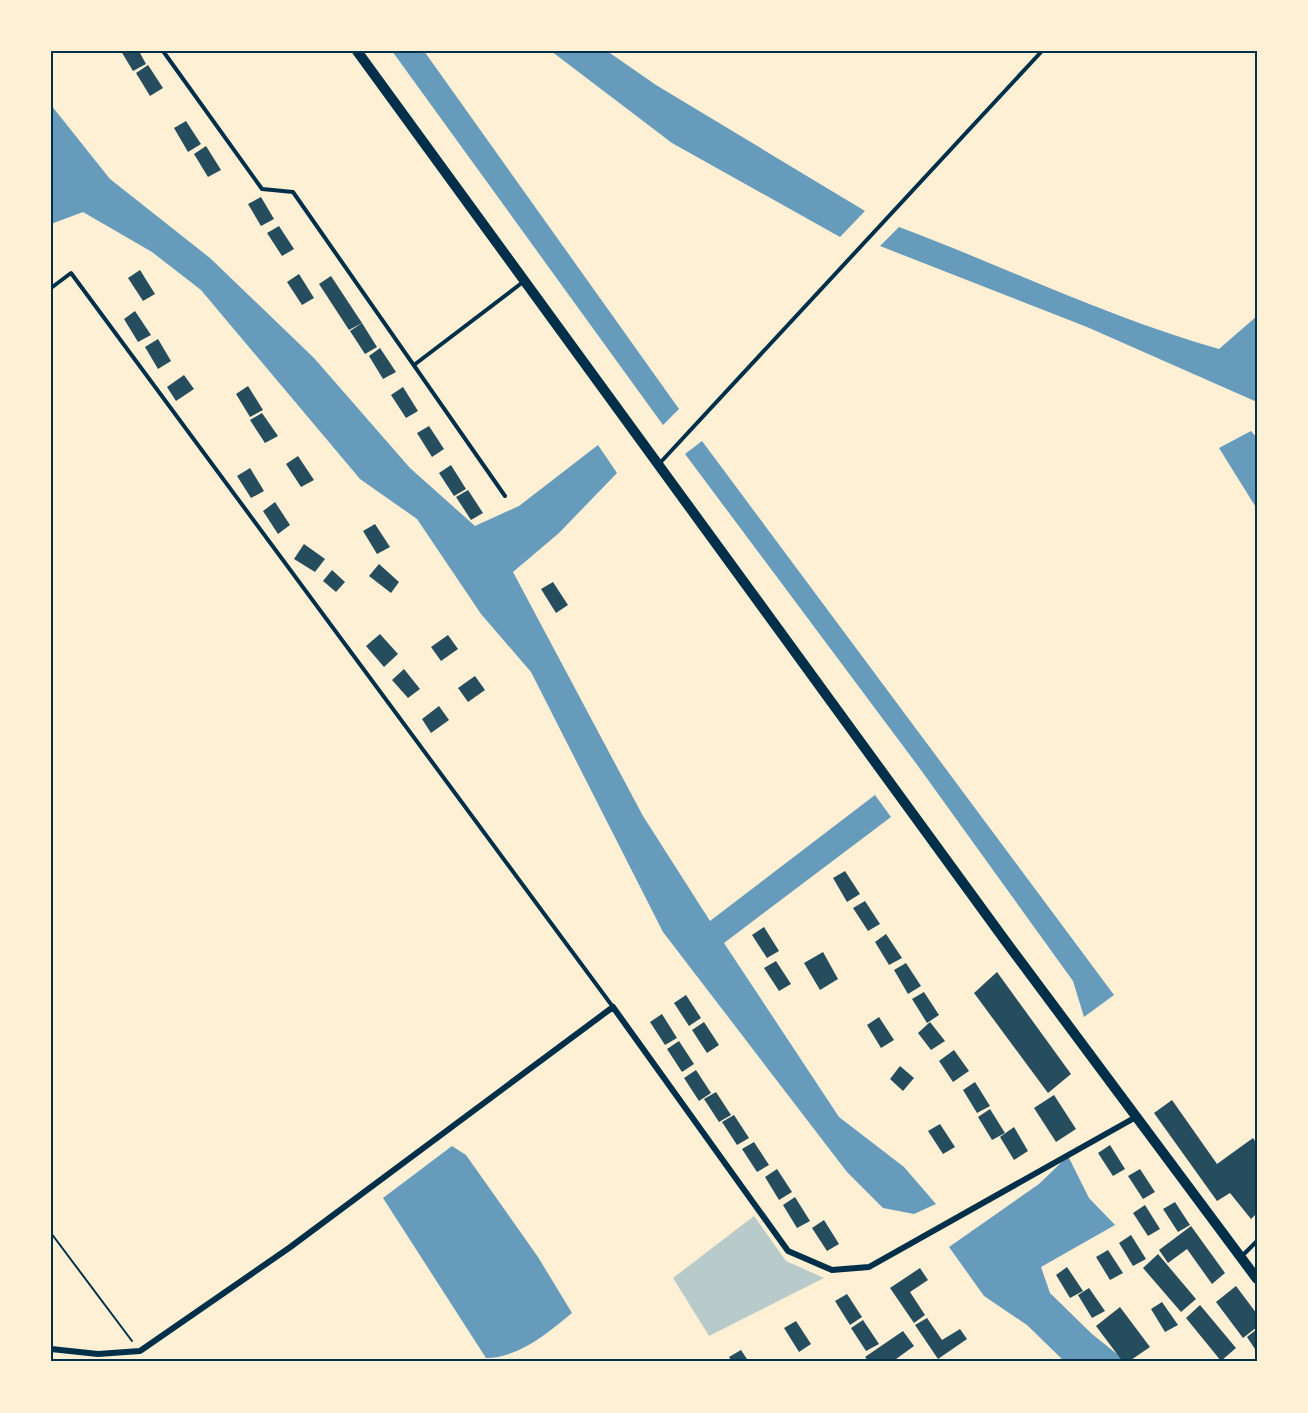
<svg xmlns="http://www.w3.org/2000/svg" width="1308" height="1413" viewBox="0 0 1308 1413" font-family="Overpass,sans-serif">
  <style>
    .green { fill: #b9caca }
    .water { fill: #669bbc }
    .building { fill: #264d5e }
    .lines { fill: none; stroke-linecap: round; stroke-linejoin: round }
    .path { stroke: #003049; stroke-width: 2 }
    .service { stroke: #003049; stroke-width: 4 }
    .minor { stroke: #003049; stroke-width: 6 }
    .secondary { stroke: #003049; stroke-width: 10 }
    .neatline { fill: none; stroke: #003049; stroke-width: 2 }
  </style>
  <rect width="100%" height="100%" fill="#fdf0d5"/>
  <!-- green -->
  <polygon class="green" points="754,1216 786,1261 824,1278 709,1336 673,1278"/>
  <!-- water -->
  <g class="water">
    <polygon points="392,51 424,51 679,409 663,425"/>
    <polygon points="551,51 607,51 656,85 865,211 840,237 672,143"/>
    <polygon points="51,105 110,179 210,258 314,358 410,468 475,526 519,506 598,445 617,473 559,533 513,572 643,816 710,921 875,795 891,817 724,943 839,1117 904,1167 936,1204 914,1214 883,1208 847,1172 663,932 531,672 481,614 417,519 360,479 201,290 152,252 83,212 51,224"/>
    <path d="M899,227C1006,267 1109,318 1219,349L1257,316V402L1087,327L880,246Z"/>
    <polygon points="1251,431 1257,438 1257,509 1219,448"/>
    <polygon points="702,441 1114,995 1084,1017 1073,981 918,766 685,454"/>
    <path d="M452,1146L466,1155L538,1257L572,1313C548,1333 518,1358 486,1358L383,1198Z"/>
    <polygon points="1068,1156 1089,1198 1115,1225 1041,1267 1050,1293 1092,1334 1127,1362 1065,1362 1027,1325 984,1296 949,1247 1039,1184"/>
  </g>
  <!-- building -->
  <g class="building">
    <polygon points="121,51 139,51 146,64 133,71"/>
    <polygon points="148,65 163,88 150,96 136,73"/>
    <polygon points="186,121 201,144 188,152 174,128"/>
    <polygon points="206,146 221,170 208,177 194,154"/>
    <polygon points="261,197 274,219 261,226 248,204"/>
    <polygon points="279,226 294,249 282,256 267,233"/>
    <polygon points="140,270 155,294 143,301 128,278"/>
    <polygon points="299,274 314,298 302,305 287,282"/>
    <polygon points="331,276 362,323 349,330 319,284"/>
    <polygon points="135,311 151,335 138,342 124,319"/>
    <polygon points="362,323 377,347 365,354 350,331"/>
    <polygon points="158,339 171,361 158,369 145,347"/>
    <polygon points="380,348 396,372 383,379 369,356"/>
    <polygon points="184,375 194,389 176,401 167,387"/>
    <polygon points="248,386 263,410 250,417 236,394"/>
    <polygon points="403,387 418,411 406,418 391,395"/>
    <polygon points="262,413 278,436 265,443 250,420"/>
    <polygon points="429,426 444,449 432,457 417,433"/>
    <polygon points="298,456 314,480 301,487 286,464"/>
    <polygon points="451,465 466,489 454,496 439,473"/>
    <polygon points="250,468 264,491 251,498 237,476"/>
    <polygon points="468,490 483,513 471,520 456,497"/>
    <polygon points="275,502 290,525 278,534 263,511"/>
    <polygon points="375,524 390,547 377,554 363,531"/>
    <polygon points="304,544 325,559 315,572 294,559"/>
    <polygon points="379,564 399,582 391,593 369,576"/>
    <polygon points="332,570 345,582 336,592 323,581"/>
    <polygon points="553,582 568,605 556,613 541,589"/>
    <polygon points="380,634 398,654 384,667 366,646"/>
    <polygon points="448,635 458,649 441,661 431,647"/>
    <polygon points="404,669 420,689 408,698 392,680"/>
    <polygon points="475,676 485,690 468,702 458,688"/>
    <polygon points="439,706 449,720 431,733 422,719"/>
    <polygon points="845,871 860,894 847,902 833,878"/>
    <polygon points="865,901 880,924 868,931 853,908"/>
    <polygon points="764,927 779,951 767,958 752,935"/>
    <polygon points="886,934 902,958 889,965 875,942"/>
    <polygon points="823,952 838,979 820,990 804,963"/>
    <polygon points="776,961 791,984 779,991 764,968"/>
    <polygon points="906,963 921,986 908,994 894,970"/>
    <polygon points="997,972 1071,1074 1048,1093 974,993"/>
    <polygon points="924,992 939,1015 927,1023 912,999"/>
    <polygon points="686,995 701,1018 689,1026 674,1003"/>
    <polygon points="662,1014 677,1038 665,1045 650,1022"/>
    <polygon points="879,1017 894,1040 881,1048 867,1025"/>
    <polygon points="704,1022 719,1045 707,1053 692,1030"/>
    <polygon points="930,1022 945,1041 931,1050 918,1033"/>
    <polygon points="679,1041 694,1064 682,1072 667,1049"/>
    <polygon points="954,1050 969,1071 953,1082 939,1061"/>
    <polygon points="900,1066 914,1078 903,1091 890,1079"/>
    <polygon points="696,1070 711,1093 699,1101 684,1078"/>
    <polygon points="975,1082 990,1106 977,1113 963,1090"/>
    <polygon points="716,1092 731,1115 719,1122 704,1099"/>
    <polygon points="1054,1095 1076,1129 1056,1142 1034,1108"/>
    <polygon points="1172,1100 1217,1164 1253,1138 1257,1144 1257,1213 1251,1219 1230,1193 1217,1201 1154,1113"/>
    <polygon points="990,1109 1005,1133 992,1140 978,1117"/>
    <polygon points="734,1115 749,1138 737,1145 722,1122"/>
    <polygon points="940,1124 955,1147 943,1154 928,1131"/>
    <polygon points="1014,1127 1028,1151 1014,1160 1000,1137"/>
    <polygon points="754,1142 769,1165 757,1172 742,1149"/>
    <polygon points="1110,1145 1125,1169 1113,1176 1098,1153"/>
    <polygon points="777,1169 792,1192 779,1200 765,1177"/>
    <polygon points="1140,1169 1155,1192 1143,1199 1128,1176"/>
    <polygon points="795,1197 810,1221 797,1228 783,1205"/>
    <polygon points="1175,1202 1190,1225 1178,1232 1163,1209"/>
    <polygon points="1145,1205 1160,1229 1148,1236 1133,1213"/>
    <polygon points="824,1220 839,1244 827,1251 812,1228"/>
    <polygon points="1191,1226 1225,1273 1212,1284 1187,1249 1168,1263 1159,1250"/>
    <polygon points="1131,1235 1146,1259 1133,1266 1119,1243"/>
    <polygon points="1108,1250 1123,1273 1110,1280 1096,1257"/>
    <polygon points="1158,1254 1196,1299 1181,1312 1143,1268"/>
    <polygon points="1067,1267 1083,1291 1070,1298 1056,1275"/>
    <polygon points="920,1268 928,1280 910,1292 925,1315 914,1323 890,1288"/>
    <polygon points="1236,1286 1257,1314 1257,1327 1243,1338 1216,1302"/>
    <polygon points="1089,1288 1105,1311 1092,1318 1078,1295"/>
    <polygon points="847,1294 862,1317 850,1325 835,1301"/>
    <polygon points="1162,1302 1178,1325 1165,1332 1151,1309"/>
    <polygon points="1200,1305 1236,1348 1221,1361 1186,1318"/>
    <polygon points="1120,1307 1150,1347 1128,1362 1123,1362 1096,1326"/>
    <polygon points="927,1318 942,1340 960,1329 967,1339 938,1359 915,1325"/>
    <polygon points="863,1320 879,1344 866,1351 851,1328"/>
    <polygon points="796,1321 811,1344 799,1352 784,1328"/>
    <polygon points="1257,1329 1257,1352 1247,1337"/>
    <polygon points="903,1331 914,1346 892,1362 869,1362 865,1357"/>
    <polygon points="741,1350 749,1362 732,1362 729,1357"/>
  </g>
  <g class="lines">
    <!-- path -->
    <polyline class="path" points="51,1233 132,1341"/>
    <!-- service -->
    <g class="service">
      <polyline points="163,51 262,189 293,192 505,496"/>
      <polyline points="51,288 71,273 613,1007"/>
      <polyline points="414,365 523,282"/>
      <polyline points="659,464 1042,51"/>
      <polyline points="1241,1257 1257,1241"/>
    </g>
    <!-- minor -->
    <polyline class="minor" points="51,1349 98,1354 140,1351 289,1248 613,1007 788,1251 832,1270 869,1267 1136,1117"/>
    <!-- secondary -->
    <polyline class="secondary" points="357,51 1004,939 1257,1279"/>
  </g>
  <!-- border -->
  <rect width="1308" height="1413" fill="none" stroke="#fdf0d5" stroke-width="105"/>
  <rect x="52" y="52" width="1204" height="1308" class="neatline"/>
</svg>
